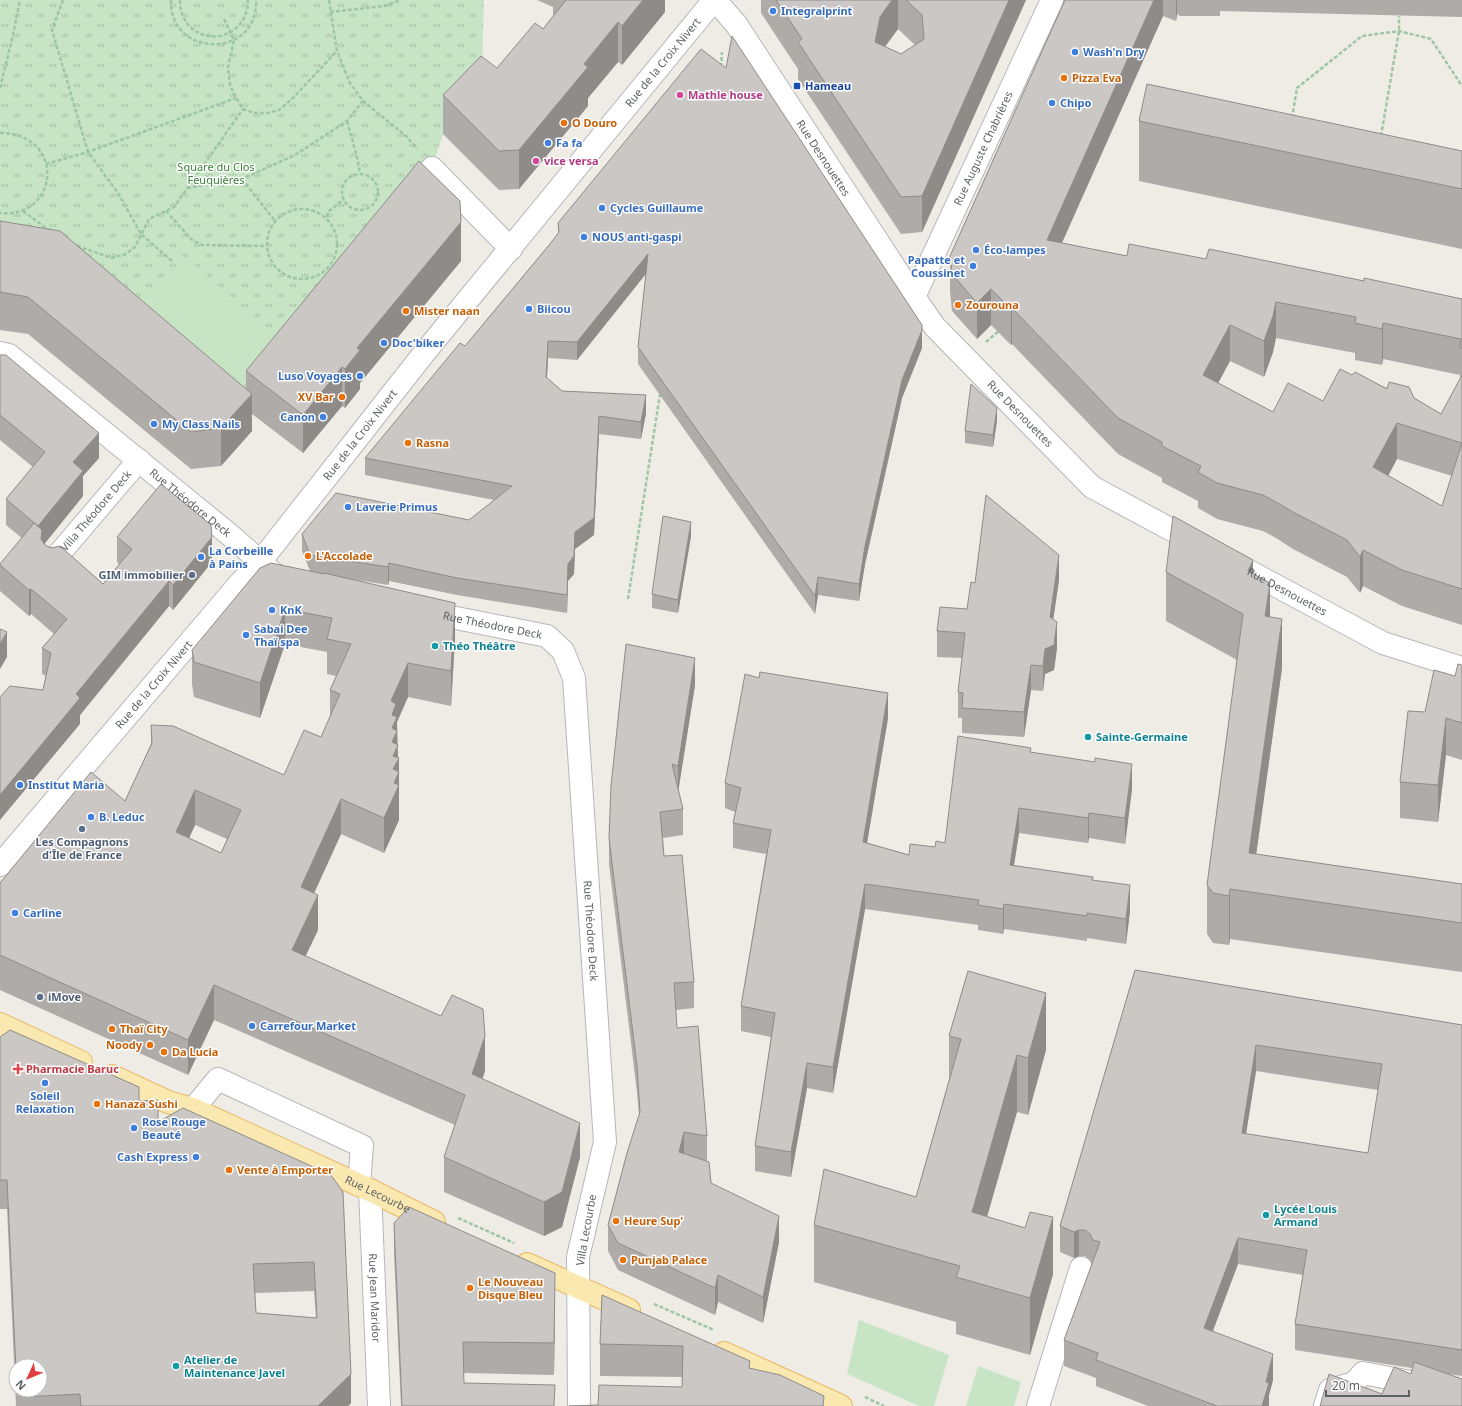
<svg xmlns="http://www.w3.org/2000/svg" width="1462" height="1406" viewBox="0 0 1462 1406" font-family="'Noto Sans',sans-serif">
  <style>
    .grass { fill: url(#grass-tufts) }
    .garden { fill: #c7e5c5 }
    .lines { fill: none; stroke-linecap: round; stroke-linejoin: round }
    .minor-casing { stroke: #b4b7ba; stroke-width: 24 }
    .major-casing { stroke: #e9b966; stroke-width: 24 }
    .path { stroke: #9ec6a6; stroke-width: 2.5; stroke-dasharray: 4 2; stroke-linecap: butt }
    .minor { stroke: #fff; stroke-width: 22 }
    .major { stroke: #fae8b1; stroke-width: 22 }
    .wall { fill: #afaba9; fill-rule: evenodd }
    .shaded-wall { fill: #8e8b89 }
    .building { fill: #cbc7c4; stroke: #8e8b89; fill-rule: evenodd }
    .shop-dot { fill: #3f7fe0; stroke: #fff; stroke-width: 1.5 }
    .food-dot { fill: #e8710a; stroke: #fff; stroke-width: 1.5 }
    .transit-dot { fill: #1a4fb4; stroke: #fff; stroke-width: 1.5 }
    .hotel-dot { fill: #d1479c; stroke: #fff; stroke-width: 1.5 }
    .service-dot { fill: #5c6f8a; stroke: #fff; stroke-width: 1.5 }
    .culture-dot { fill: #0f9aa8; stroke: #fff; stroke-width: 1.5 }
    .health-dot { fill: #e0444e; stroke: #fff; stroke-width: 1.5 }
    .labels { text-anchor: middle; stroke-width: 3; stroke-linejoin: round; paint-order: stroke }
    .shop-label { font-size: 11px; font-weight: bold; fill: #366cbe; stroke: #fff; text-anchor: start }
    .street-label { font-size: 11px; fill: #5e6266; stroke: #fff }
    .food-label { font-size: 11px; font-weight: bold; fill: #c56008; stroke: #fff; text-anchor: start }
    .transit-label { font-size: 11px; font-weight: bold; fill: #164399; stroke: #fff; text-anchor: start }
    .hotel-label { font-size: 11px; font-weight: bold; fill: #b23c85; stroke: #fff; text-anchor: start }
    .park-label { font-size: 11px; fill: #3d803a; stroke: #fff }
    .service-label { font-size: 11px; font-weight: bold; fill: #4e5e75; stroke: #fff; text-anchor: end }
    .culture-label { font-size: 11px; font-weight: bold; fill: #0d838f; stroke: #fff; text-anchor: start }
    .health-label { font-size: 11px; font-weight: bold; fill: #be3a42; stroke: #fff; text-anchor: start }
  </style>
  <defs>
    <pattern id="grass-tufts" width="24" height="20" patternUnits="userSpaceOnUse"><rect width="24" height="20" fill="#c7e5c5"/><path d="M3 7l-1-3M5 7V3M7 7l1-3M15 17l-1-3M17 17v-4M19 17l1-3" fill="none" stroke="#a5bda4"/></pattern>
  </defs>
  <rect width="100%" height="100%" fill="#efece6"/>
  <!-- grass -->
  <polygon class="grass" points="0,0 484,0 481,96 443,134 432,168 238,419 0,259"/>
  <!-- garden -->
  <g class="garden">
    <polygon points="184,256 282,341 237,393 140,309"/>
    <polygon points="859,1320 949,1355 934,1406 919,1406 847,1374"/>
    <polygon points="978,1366 1021,1382 1014,1406 966,1406"/>
  </g>
  <g class="lines">
    <defs>
      <g id="minor">
        <path id="s1" d="M715,0L736,24L914,297L935,327L1092,487L1198,544"/>
        <polyline points="432,168 511,249"/>
        <path id="s2" d="M914,297L1052,0"/>
        <path id="s3" d="M0,353L9,355L230,535L281,580L289,581"/>
        <path id="s4" d="M1228,560L1383,643L1462,668"/>
        <path id="s5" d="M53,561L139,460"/>
        <path id="s6" d="M426,611L456,618L547,636L563,651L574,678L605,1142L578,1257L579,1406"/>
        <path id="s7" d="M0,865L241,582L260,562L425,352L714,0"/>
        <polyline points="193,1109 218,1079 362,1146 359,1185"/>
        <path id="s8" d="M370,1190L379,1406"/>
        <polyline points="1038,1406 1081,1268"/>
        <polyline points="1325,1406 1330,1390 1354,1383 1363,1373 1462,1392"/>
      </g>
      <g id="major">
        <polyline points="0,1024 81,1062"/>
        <path id="s9" d="M112,1076L168,1102L193,1109L370,1190L434,1222"/>
        <polyline points="527,1264 629,1310"/>
        <polyline points="724,1353 841,1406"/>
      </g>
    </defs>
    <!-- minor casing -->
    <use href="#minor" class="minor-casing"/>
    <!-- major casing -->
    <use href="#major" class="major-casing"/>
    <!-- path -->
    <g class="path">
      <polyline points="63,0 52,30 88,152 118,193 141,234 172,261"/>
      <path d="M171,0C169,59 259,59 256,0"/>
      <path d="M180,0C180,48 247,49 248,0"/>
      <polyline points="329,0 337,51 350,83 363,101 406,136 417,149"/>
      <polyline points="330,12 384,6 401,0"/>
      <polyline points="224,19 234,40 228,67 230,85 236,98 243,109 254,113 267,113 279,110 291,100 337,51"/>
      <polyline points="721,67 722,52"/>
      <polyline points="0,88 13,35 20,0"/>
      <polyline points="1292,118 1297,88 1362,36 1399,31 1431,39 1462,86"/>
      <polyline points="347,121 357,157 360,173"/>
      <path d="M0,133C66,133 60,219 0,213"/>
      <polyline points="1381,136 1399,31 1399,16"/>
      <polyline points="46,164 88,152 236,98"/>
      <circle cx="360" cy="192" r="18"/>
      <polyline points="242,179 275,221"/>
      <polyline points="187,188 242,179 295,155 347,121 363,101"/>
      <circle cx="302" cy="244" r="35"/>
      <polyline points="23,211 50,231"/>
      <polyline points="166,211 192,240 202,245 266,246"/>
      <polyline points="327,217 329,211 344,199"/>
      <polyline points="77,246 112,258 126,254 135,247 149,219 174,207 243,109"/>
      <polyline points="986,342 999,331"/>
      <polyline points="628,599 660,394"/>
      <polyline points="458,1218 514,1243"/>
      <polyline points="654,1304 714,1330"/>
      <polyline points="865,1397 884,1406"/>
    </g>
    <!-- minor -->
    <use href="#minor" class="minor"/>
    <!-- major -->
    <use href="#major" class="major"/>
  </g>
  <!-- wall -->
  <g class="wall">
    <polygon points="537,0 665,0 665,12 622,65 618,62 588,98 588,106 519,189 499,190 443,134 443,95 497,68 543,29 554,15 553,15 553,7"/>
    <path d="M761,0H1026L922,232L901,234L798,79V69L761,13ZM898,29L915,45L901,54L885,47Z"/>
    <path d="M1065,0H1462V17L1220,11V16H1180L1177,14L1176,21L1163,16L1062,243L1127,256L1206,259L1364,281L1462,299V625L1402,606L1363,586L1360,593L1347,577L1293,549L1276,538L1263,531L1217,519L1198,508V501L1162,482V478L1118,454L1012,344L1011,345L991,325L977,339L952,311L950,292V256ZM1276,338L1355,353V360L1382,365L1383,359L1460,375V380L1441,414L1414,398L1352,375L1323,401L1273,412L1218,383L1230,361L1264,377L1273,352ZM1397,459L1452,476L1442,506L1388,476Z"/>
    <polygon points="1139,121 1462,151 1462,249 1139,181"/>
    <polygon points="0,221 246,389 246,371 461,261 360,383 360,389 345,408 342,406 303,453 252,414 252,431 221,466 191,469 28,334 0,330"/>
    <path d="M558,223L922,348L902,398L865,564L859,601L818,595L815,614L638,364V347L646,274L577,360L548,358L547,378L562,391L646,413L641,439L599,434L594,535L575,549L574,574L568,581L567,613L457,595L389,581L388,585L344,578L455,638L451,706L408,697L397,722V744L399,772V820L384,853L341,834L314,893L318,930L305,956L485,1071L482,1079L580,1157L562,1227L544,1236L444,1192V1157L455,1125L214,1020L188,1075L0,990V883L125,801L151,744V725L284,775L321,737L330,717V690L336,676L327,674V652L285,644L260,718L194,697L192,684V650L310,571L302,551V534L469,520L494,500L365,475V458L465,346L558,234ZM195,825L227,839L221,853L189,838Z"/>
    <polygon points="0,355 99,458 83,476 83,496 44,544 103,584 119,564 117,562 117,537 212,562 173,610 169,606 80,715 80,724 43,690 46,676 42,674 42,648 54,634 31,614 29,616 0,591 0,564 22,538 6,525 6,499 33,467 0,440"/>
    <polygon points="997,421 993,447 965,443 965,431"/>
    <polygon points="691,536 678,613 652,608 652,594"/>
    <polygon points="1166,572 1253,574 1270,617 1282,668 1256,854 1462,884 1462,972 1230,939 1229,945 1213,943 1207,934 1207,885 1237,660 1166,621"/>
    <polygon points="1059,580 1053,619 1057,648 1054,670 1045,674 1043,691 1031,690 1024,737 962,733 962,718 958,718 958,692 962,658 937,657 937,631 967,609 975,583"/>
    <polygon points="1462,665 1462,760 1446,755 1438,822 1400,818 1400,782 1425,712 1455,676"/>
    <polygon points="695,685 678,790 683,809 683,835 663,838 664,856 694,982 694,1008 676,1010 677,1028 707,1136 707,1161 711,1183 779,1242 763,1323 718,1302 715,1315 618,1270 608,1251 608,1225 639,1116 637,1092 609,864 609,838"/>
    <polygon points="888,718 867,843 909,855 935,847 945,843 1031,752 1132,789 1125,844 1089,838 1088,843 1019,833 1014,865 1093,880 1130,911 1126,944 1087,938 1087,941 1004,929 1003,934 978,930 978,925 865,909 833,1093 807,1088 791,1177 755,1171 755,1146 771,1037 741,1031 741,1006 766,854 733,848 733,823 735,812 725,808 725,783"/>
    <path d="M1135,970L1462,1025V1376L1447,1374L1382,1394L1411,1374L1412,1368L1295,1350V1324L1303,1275L1238,1264L1213,1331L1273,1380L1269,1395V1406H1148L1096,1386V1378L1064,1366V1340L1092,1264L1090,1260L1085,1256H1079L1074,1258L1060,1252V1226ZM1256,1071L1378,1090L1368,1153L1246,1134Z"/>
    <polygon points="949,1036 1046,1050 1028,1115 1017,1112 987,1217 1053,1274 1030,1355 956,1334 956,1322 814,1282 814,1225 916,1197 949,1080"/>
    <path d="M0,1037L139,1101L158,1122L331,1175L351,1403L348,1406H16L7,1209H0ZM314,1291L316,1318L256,1313L255,1293ZM16,1366L40,1390H16Z"/>
    <polygon points="394,1223 555,1305 554,1375 464,1373 464,1383 555,1406 401,1406 394,1254"/>
    <polygon points="602,1295 750,1368 824,1406 598,1405 682,1387 682,1377 600,1376 600,1344"/>
  </g>
  <!-- shaded-wall -->
  <g class="shaded-wall">
    <polygon points="643,0 665,0 665,12 622,65 622,26"/>
    <polygon points="892,0 898,0 898,29 880,53 875,42 880,17"/>
    <polygon points="1009,0 1026,0 922,232 922,196"/>
    <polygon points="1154,0 1163,0 1163,16 1047,276 1047,240"/>
    <polygon points="1176,0 1177,0 1177,14 1176,21"/>
    <polygon points="618,22 618,62 588,98 588,106 519,189 519,150 584,64"/>
    <polygon points="461,222 461,261 360,383 360,389 345,408 345,369 357,348"/>
    <polygon points="648,254 648,271 577,360 577,342"/>
    <polygon points="991,289 991,325 977,339 977,303"/>
    <polygon points="1276,302 1276,338 1273,352 1264,377 1264,341"/>
    <polygon points="1012,308 1012,344 1011,345 1011,309"/>
    <polygon points="1383,323 1383,359 1382,365 1382,329"/>
    <polygon points="1230,325 1230,361 1203,411 1203,375"/>
    <polygon points="922,330 922,348 902,398 865,564 859,601 859,584 865,546 902,380"/>
    <polygon points="548,341 548,358 546,395 546,377"/>
    <polygon points="342,367 342,406 303,453 303,415"/>
    <polygon points="252,394 252,431 221,466 221,428"/>
    <polygon points="646,395 646,413 641,439 641,422"/>
    <polygon points="997,408 997,421 993,447 993,435"/>
    <polygon points="599,416 599,434 594,535 575,549 574,574 568,581 567,613 567,595 568,564"/>
    <polygon points="1397,423 1397,459 1373,504 1373,467"/>
    <polygon points="99,433 99,458 83,476 83,496 42,547 38,526 73,462"/>
    <polygon points="691,522 691,536 678,613 678,600"/>
    <polygon points="212,537 212,562 173,610 173,585"/>
    <polygon points="1363,550 1363,586 1360,593 1360,557"/>
    <polygon points="1059,555 1059,580 1050,642 1050,617"/>
    <polygon points="1253,560 1253,609 1248,571"/>
    <polygon points="389,563 389,581 388,585 388,567"/>
    <polygon points="818,577 818,595 815,614 815,596"/>
    <polygon points="169,581 169,606 80,715 80,724 0,820 0,795 76,694"/>
    <polygon points="1270,583 1270,633 1265,616"/>
    <polygon points="31,589 31,614 29,616 29,590"/>
    <polygon points="455,603 455,638 451,706 451,671"/>
    <polygon points="285,609 285,644 260,718 260,683"/>
    <polygon points="1282,619 1282,668 1251,892 1249,853"/>
    <polygon points="1057,622 1057,648 1054,670 1045,674 1043,691 1043,666 1045,649"/>
    <polygon points="7,632 7,657 0,669 0,644"/>
    <polygon points="695,658 695,685 678,793 678,766"/>
    <polygon points="408,663 408,697 397,722 398,760 399,758 399,820 384,853 384,818 391,701"/>
    <polygon points="1031,665 1031,690 1024,737 1024,712"/>
    <polygon points="888,693 888,718 863,867 863,842"/>
    <polygon points="1446,718 1446,755 1438,822 1438,785"/>
    <polygon points="1132,764 1132,789 1125,844 1125,818"/>
    <polygon points="195,790 195,825 176,867 176,832"/>
    <polygon points="341,799 341,834 301,922 301,887"/>
    <polygon points="1019,808 1019,833 1010,890 1010,865"/>
    <polygon points="1089,813 1089,838 1088,843 1088,818"/>
    <polygon points="865,884 865,909 833,1093 833,1067"/>
    <polygon points="1130,885 1130,911 1126,944 1126,919"/>
    <polygon points="1230,889 1230,939 1229,945 1229,896"/>
    <polygon points="318,895 318,930 292,985 292,950"/>
    <polygon points="1004,904 1004,929 1003,934 1003,909"/>
    <polygon points="214,985 214,1020 188,1075 188,1040"/>
    <polygon points="1046,993 1046,1050 1028,1115 1028,1058"/>
    <polygon points="485,1036 485,1071 472,1109 472,1074"/>
    <polygon points="1256,1045 1256,1071 1242,1159 1242,1133"/>
    <polygon points="1017,1055 1017,1112 972,1269 972,1212"/>
    <polygon points="807,1063 807,1088 791,1177 791,1152"/>
    <polygon points="580,1123 580,1157 562,1227 544,1236 544,1202"/>
    <polygon points="684,1132 684,1159 679,1152"/>
    <polygon points="779,1216 779,1242 763,1323 763,1297"/>
    <polygon points="1053,1217 1053,1274 1030,1355 1030,1298"/>
    <polygon points="1079,1230 1079,1256 1074,1258 1074,1232"/>
    <polygon points="1238,1238 1238,1264 1204,1354 1204,1328"/>
    <polygon points="555,1273 555,1305 554,1375 554,1343"/>
    <polygon points="718,1275 718,1302 715,1315 715,1288"/>
    <polygon points="1273,1354 1273,1380 1269,1395 1269,1406 1262,1406 1266,1382"/>
    <polygon points="351,1374 351,1403 348,1406 318,1406"/>
  </g>
  <!-- building -->
  <g class="building">
    <polygon points="566,0 643,0 622,26 618,22 584,64 588,67 519,150 499,151 443,95 481,56 497,68 535,23 543,29"/>
    <polygon points="776,0 892,0 880,17 875,42 901,54 924,39 922,15 906,0 1009,0 922,196 901,197 798,42 802,39"/>
    <path d="M1065,0H1154L1047,240L1127,256L1129,244L1206,259L1209,249L1364,281V278L1462,299V348H1460L1461,339L1383,323L1382,329L1355,323L1356,317L1276,302L1273,316L1264,341L1230,325L1203,375L1273,412L1288,383L1323,401L1340,369L1352,375L1355,372L1387,389L1389,382L1409,387L1414,398L1441,414L1462,375V589L1402,570L1363,550L1360,557L1347,540L1293,512L1276,502L1263,495L1217,483L1198,472L1201,466L1162,446V442L1118,418L1012,308L1011,309L991,289L977,303L952,274L950,256ZM1397,423L1462,443L1442,506L1373,467Z"/>
    <polygon points="732,36 922,325 922,330 902,380 865,546 859,584 818,577 815,596 638,347 648,254 577,342 548,341 546,377 562,391 646,395 641,422 599,416 594,518 575,532 574,556 568,564 567,595 457,578 389,563 388,567 310,555 302,534 336,493 469,520 512,486 365,458 460,343 465,346 550,244 559,232 558,223 701,49 726,68"/>
    <polygon points="1147,84 1462,151 1462,189 1139,121"/>
    <polygon points="419,161 460,201 461,222 357,348 360,350 345,369 342,367 303,415 246,371"/>
    <polygon points="0,221 60,231 252,394 221,428 191,432 28,297 0,292"/>
    <polygon points="0,355 6,355 99,433 73,462 83,471 38,526 6,499 45,452 0,415"/>
    <polygon points="971,384 997,408 993,435 965,431"/>
    <polygon points="161,484 211,525 212,537 173,585 169,581 76,694 80,698 0,795 0,697 10,686 43,690 51,653 42,648 67,619 31,589 29,590 0,565 0,564 34,523 42,530 41,539 45,545 51,548 60,546 103,584 132,549 117,537"/>
    <polygon points="986,495 1059,555 1050,617 1057,622 1054,645 1045,649 1043,666 1031,665 1024,712 962,708 963,693 958,692 965,633 937,631 940,607 967,609 971,582 975,583"/>
    <polygon points="663,516 691,522 678,600 652,594"/>
    <polygon points="1173,516 1253,560 1248,571 1270,583 1265,616 1282,619 1249,853 1462,884 1462,923 1230,889 1229,896 1213,893 1207,885 1243,614 1166,572"/>
    <path d="M271,563L324,574V573L455,603L451,671L408,663L391,701L396,704L392,715L397,717L392,728L397,731L392,742L398,745L393,756L399,758L393,769L399,772L394,783L399,785L384,818L341,799L301,887L318,895L292,950L441,1016L452,995L483,1009L485,1036L472,1074L580,1123L562,1192L544,1202L444,1157L465,1095L214,985L188,1040L0,955V883L91,772L125,801L152,743L151,725L173,726L284,775L304,730L321,737L340,694L330,690L351,644L327,639L332,618L285,609L260,683L194,662L192,650L260,568ZM195,790L241,810L221,853L176,832Z"/>
    <polygon points="0,629 7,632 0,644"/>
    <polygon points="626,644 695,658 678,766 672,764 683,809 660,812 664,856 682,855 694,982 674,983 677,1028 698,1026 707,1136 684,1132 679,1152 709,1162 711,1183 779,1216 763,1297 718,1275 715,1288 618,1243 608,1225 627,1153 640,1112 637,1066 609,838 611,786"/>
    <polygon points="1458,664 1462,665 1462,723 1446,718 1438,785 1400,782 1408,711 1425,712 1434,670 1455,676"/>
    <polygon points="760,672 888,693 863,842 909,855 910,844 935,847 936,841 945,843 958,736 1031,748 1030,752 1095,762 1095,758 1132,764 1125,818 1089,813 1088,818 1019,808 1010,865 1093,877 1092,880 1130,885 1126,919 1087,913 1087,916 1004,904 1003,909 978,905 979,900 865,884 833,1067 807,1063 791,1152 755,1146 775,1013 741,1006 771,830 733,823 741,788 725,783 745,674 759,678"/>
    <path d="M1135,970L1462,1025V1350L1295,1324L1307,1250L1238,1238L1204,1328L1273,1354L1266,1382L1269,1383L1262,1406H1217L1096,1360L1098,1353L1064,1340L1100,1242L1093,1240L1090,1234L1085,1230H1079L1074,1232L1060,1226ZM1256,1045L1382,1064L1368,1153L1242,1133Z"/>
    <polygon points="968,971 1046,993 1028,1058 1017,1055 972,1212 1025,1228 1030,1212 1053,1217 1030,1298 956,1277 960,1266 814,1225 824,1169 916,1197 961,1039 949,1036"/>
    <path d="M10,1030L139,1087V1101L158,1100V1122L183,1108L331,1175L343,1192L351,1374L318,1406H81L80,1394L24,1397L17,1390H40V1366H16V1370L7,1180H0V1037ZM314,1262L317,1318L256,1313L253,1264Z"/>
    <polygon points="409,1207 555,1273 554,1343 463,1342 464,1383 555,1385 554,1406 402,1406 394,1223"/>
    <polygon points="602,1295 750,1361 749,1368 780,1375 824,1396 823,1406 569,1406 598,1405 599,1385 682,1387 683,1346 600,1344"/>
    <polygon points="1414,1362 1462,1379 1462,1406 1320,1406 1329,1374 1382,1394 1394,1367 1411,1374"/>
  </g>
  <!-- markers -->
  <g class="shop-dot">
    <circle cx="773" cy="11" r="4"/>
    <circle cx="1075" cy="52" r="4"/>
    <circle cx="1052" cy="103" r="4"/>
    <circle cx="548" cy="143" r="4"/>
    <circle cx="602" cy="208" r="4"/>
    <circle cx="584" cy="237" r="4"/>
    <circle cx="976" cy="250" r="4"/>
    <circle cx="973" cy="266" r="4"/>
    <circle cx="529" cy="309" r="4"/>
    <circle cx="384" cy="343" r="4"/>
    <circle cx="360" cy="376" r="4"/>
    <circle cx="323" cy="417" r="4"/>
    <circle cx="154" cy="424" r="4"/>
    <circle cx="348" cy="507" r="4"/>
    <circle cx="201" cy="557" r="4"/>
    <circle cx="272" cy="610" r="4"/>
    <circle cx="246" cy="635" r="4"/>
    <circle cx="20" cy="785" r="4"/>
    <circle cx="91" cy="817" r="4"/>
    <circle cx="15" cy="913" r="4"/>
    <circle cx="252" cy="1026" r="4"/>
    <circle cx="45" cy="1083" r="4"/>
    <circle cx="134" cy="1128" r="4"/>
    <circle cx="196" cy="1157" r="4"/>
  </g>
  <g class="food-dot">
    <circle cx="1064" cy="78" r="4"/>
    <circle cx="564" cy="123" r="4"/>
    <circle cx="958" cy="305" r="4"/>
    <circle cx="406" cy="311" r="4"/>
    <circle cx="342" cy="397" r="4"/>
    <circle cx="408" cy="443" r="4"/>
    <circle cx="308" cy="556" r="4"/>
    <circle cx="112" cy="1029" r="4"/>
    <circle cx="150" cy="1045" r="4"/>
    <circle cx="164" cy="1052" r="4"/>
    <circle cx="97" cy="1104" r="4"/>
    <circle cx="229" cy="1170" r="4"/>
    <circle cx="616" cy="1221" r="4"/>
    <circle cx="623" cy="1260" r="4"/>
    <circle cx="470" cy="1288" r="4"/>
  </g>
  <rect class="transit-dot" x="793" y="82" width="8" height="8" rx="2"/>
  <g class="hotel-dot">
    <circle cx="680" cy="95" r="4"/>
    <circle cx="536" cy="161" r="4"/>
  </g>
  <g class="service-dot">
    <circle cx="192" cy="575" r="4"/>
    <circle cx="82" cy="829" r="4"/>
    <circle cx="40" cy="997" r="4"/>
  </g>
  <g class="culture-dot">
    <circle cx="435" cy="646" r="4"/>
    <circle cx="1088" cy="737" r="4"/>
    <circle cx="1266" cy="1215" r="4"/>
    <circle cx="176" cy="1366" r="4"/>
  </g>
  <path class="health-dot" d="M16 1063h4v4h4v4h-4v4h-4v-4h-4v-4h4z"/>
  <g class="labels">
    <!-- shop labels -->
    <g class="shop-label">
      <text x="781" y="15">Integralprint</text>
      <text x="1083" y="56">Wash'n Dry</text>
      <text x="1060" y="107">Chipo</text>
      <text x="556" y="147">Fa fa</text>
      <text x="610" y="212">Cycles Guillaume</text>
      <text x="592" y="241">NOUS anti-gaspi</text>
      <text x="984" y="254">Éco-lampes</text>
      <text x="965" y="264" text-anchor="end">Papatte et<tspan x="965" dy="13">Coussinet</tspan></text>
      <text x="537" y="313">Biicou</text>
      <text x="392" y="347">Doc'biker</text>
      <text x="352" y="380" text-anchor="end">Luso Voyages</text>
      <text x="315" y="421" text-anchor="end">Canon</text>
      <text x="162" y="428">My Class Nails</text>
      <text x="356" y="511">Laverie Primus</text>
      <text x="209" y="555">La Corbeille<tspan x="209" dy="13">à Pains</tspan></text>
      <text x="280" y="614">KnK</text>
      <text x="254" y="633">Sabai Dee<tspan x="254" dy="13">Thaï spa</tspan></text>
      <text x="28" y="789">Institut Maria</text>
      <text x="99" y="821">B. Leduc</text>
      <text x="23" y="917">Carline</text>
      <text x="260" y="1030">Carrefour Market</text>
      <text x="45" y="1100" text-anchor="middle">Soleil<tspan x="45" dy="13">Relaxation</tspan></text>
      <text x="142" y="1126">Rose Rouge<tspan x="142" dy="13">Beauté</tspan></text>
      <text x="188" y="1161" text-anchor="end">Cash Express</text>
    </g>
    <!-- street labels -->
    <g class="street-label">
      <text dy="4" stroke="none"><textPath href="#s7" startOffset="1041">Rue de la Croix Nivert</textPath></text>
      <text dy="4" stroke="none"><textPath href="#s2" startOffset="164">Rue Auguste Chabrières</textPath></text>
      <text dy="4" stroke="none"><textPath href="#s1" startOffset="192">Rue Desnouettes</textPath></text>
      <text dy="4" stroke="none"><textPath href="#s1" startOffset="516">Rue Desnouettes</textPath></text>
      <text dy="4" stroke="none"><textPath href="#s7" startOffset="561">Rue de la Croix Nivert</textPath></text>
      <text dy="4" stroke="none"><textPath href="#s3" startOffset="243">Rue Théodore Deck</textPath></text>
      <text dy="4" stroke="none"><textPath href="#s5" startOffset="66">Villa Théodore Deck</textPath></text>
      <text dy="4" stroke="none"><textPath href="#s4" startOffset="67">Rue Desnouettes</textPath></text>
      <text dy="4" stroke="none"><textPath href="#s6" startOffset="68">Rue Théodore Deck</textPath></text>
      <text dy="4" stroke="none"><textPath href="#s7" startOffset="237">Rue de la Croix Nivert</textPath></text>
      <text dy="4" stroke="none"><textPath href="#s6" startOffset="428">Rue Théodore Deck</textPath></text>
      <text dy="4" stroke="none"><textPath href="#s9" startOffset="291">Rue Lecourbe</textPath></text>
      <text transform="translate(586 1230) rotate(-80)" y="4">Villa Lecourbe</text>
      <text dy="4" stroke="none"><textPath href="#s8" startOffset="108">Rue Jean Maridor</textPath></text>
    </g>
    <!-- food labels -->
    <g class="food-label">
      <text x="1072" y="82">Pizza Eva</text>
      <text x="572" y="127">O Douro</text>
      <text x="966" y="309">Zourouna</text>
      <text x="414" y="315">Mister naan</text>
      <text x="334" y="401" text-anchor="end">XV Bar</text>
      <text x="416" y="447">Rasna</text>
      <text x="316" y="560">L'Accolade</text>
      <text x="120" y="1033">Thaï City</text>
      <text x="142" y="1049" text-anchor="end">Noody</text>
      <text x="172" y="1056">Da Lucia</text>
      <text x="105" y="1108">Hanaza Sushi</text>
      <text x="237" y="1174">Vente à Emporter</text>
      <text x="624" y="1225">Heure Sup'</text>
      <text x="631" y="1264">Punjab Palace</text>
      <text x="478" y="1286">Le Nouveau<tspan x="478" dy="13">Disque Bleu</tspan></text>
    </g>
    <!-- transit labels -->
    <g class="transit-label">
      <text x="805" y="90">Hameau</text>
    </g>
    <!-- hotel labels -->
    <g class="hotel-label">
      <text x="688" y="99">Mathle house</text>
      <text x="544" y="165">vice versa</text>
    </g>
    <!-- park labels -->
    <g class="park-label">
      <text x="216" y="171">Square du Clos<tspan x="216" dy="13">Feuquières</tspan></text>
    </g>
    <!-- service labels -->
    <g class="service-label">
      <text x="184" y="579">GIM immobilier</text>
      <text x="82" y="846" text-anchor="middle">Les Compagnons<tspan x="82" dy="13">d'Île de France</tspan></text>
      <text x="48" y="1001" text-anchor="start">iMove</text>
    </g>
    <!-- culture labels -->
    <g class="culture-label">
      <text x="443" y="650">Théo Théâtre</text>
      <text x="1096" y="741">Sainte-Germaine</text>
      <text x="1274" y="1213">Lycée Louis<tspan x="1274" dy="13">Armand</tspan></text>
      <text x="184" y="1364">Atelier de<tspan x="184" dy="13">Maintenance Javel</tspan></text>
    </g>
    <!-- health labels -->
    <g class="health-label">
      <text x="26" y="1073">Pharmacie Baruc</text>
    </g>
  </g>
  <!-- north arrow -->
  <g transform="translate(28 1378) rotate(226)"><circle r="19" fill="#ffffff" stroke="#bfc0c2"/>
  <path d="M0-3L7 15L0 10L-7 15Z" fill="#df3d3e"/>
  <text y="-6" font-size="11" font-weight="bold" text-anchor="middle" fill="#5e6266">N</text>
  </g>
  <!-- scale -->
  <path d="M1326 1390v6h83v-6" fill="none" stroke="#5e6266" stroke-width="2"/>
  <text x="1332" y="1390" font-size="12" fill="#5e6266" stroke="#ffffff" stroke-width="3" paint-order="stroke">20 m</text>
</svg>
